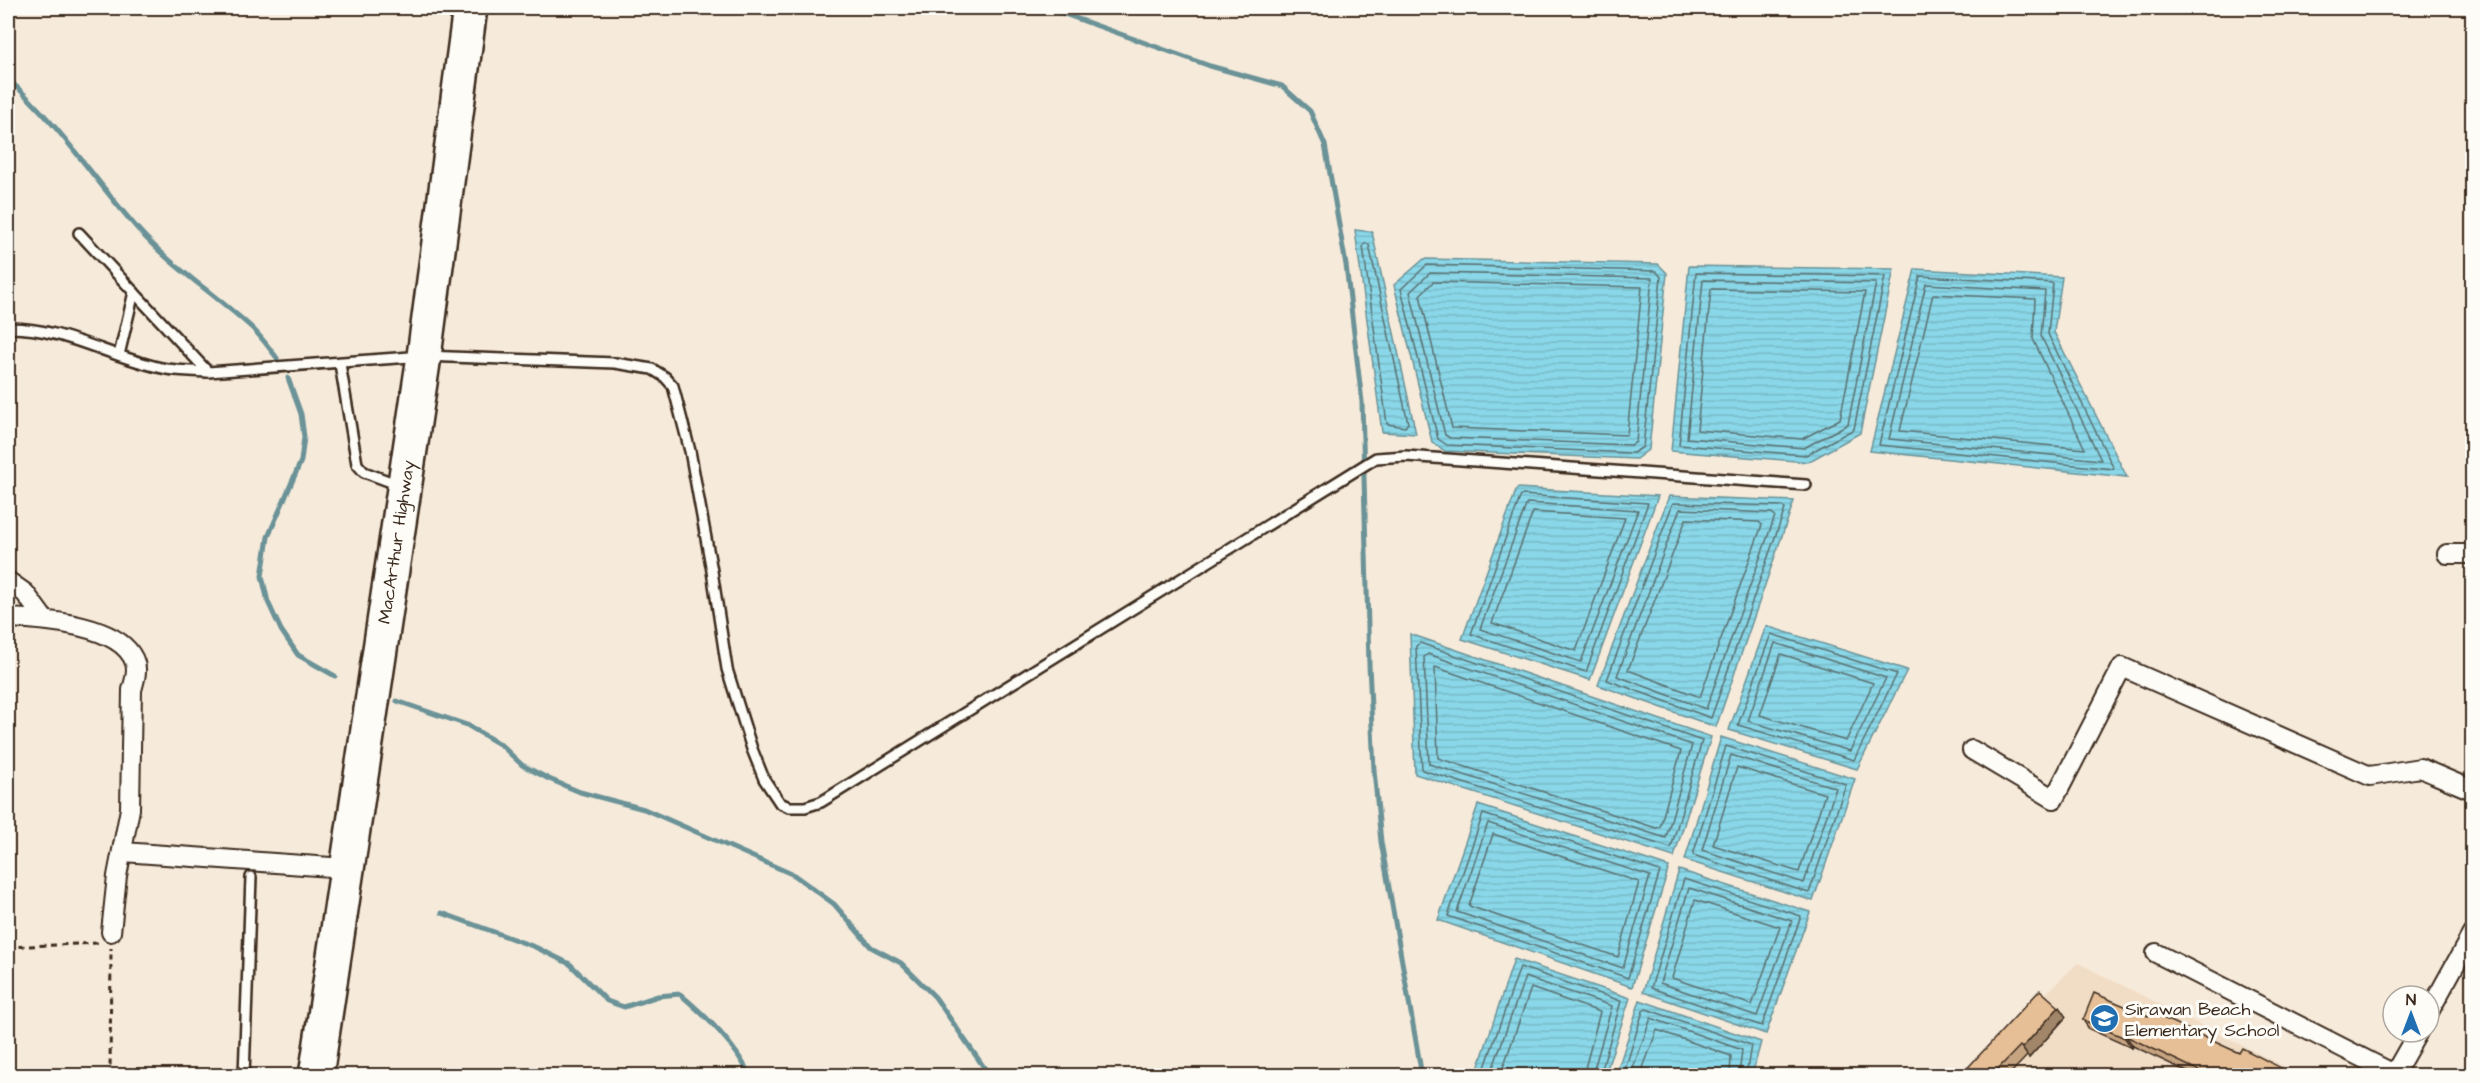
<svg xmlns="http://www.w3.org/2000/svg" width="2480" height="1083" viewBox="0 0 2480 1083" font-family="'Architects Daughter',sans-serif">
  <style>
    .built { fill: #f1ddc6 }
    .water { fill: url(#water-rules); stroke: #6a9297; stroke-width: 1.5 }
    .lines { fill: none; stroke-linecap: round; stroke-linejoin: round }
    .shore { stroke: #5a6f6f; stroke-width: 1.5 }
    .stream { stroke: #6a9297; stroke-width: 5 }
    .lane-casing { stroke: #3b2a1e; stroke-width: 14 }
    .street-casing { stroke: #3b2a1e; stroke-width: 22 }
    .highway-casing { stroke: #3b2a1e; stroke-width: 38 }
    .path { stroke: #3b2a1e; stroke-width: 3; stroke-dasharray: 6 4.5; stroke-linecap: butt }
    .lane { stroke: #fdfcf7; stroke-width: 9 }
    .street { stroke: #fdfcf7; stroke-width: 18 }
    .highway { stroke: #fdfcf7; stroke-width: 33 }
    .wall { fill: #c6a481; stroke: #3b2a1e; stroke-width: 1.5 }
    .shaded-wall { fill: #a18669; stroke: #3b2a1e; stroke-width: 1.5 }
    .building { fill: #e6bf96; stroke: #3b2a1e; stroke-width: 1.5 }
    .labels { text-anchor: middle; stroke-width: 6; stroke-linejoin: round; paint-order: stroke }
    .street-label { font-size: 18px; fill: #3b2a1e; stroke: #fdfcf7 }
    .poi-label { font-size: 18px; fill: #3b2a1e; stroke: #fdfcf7; text-anchor: start }
  </style>
  <defs>
    <pattern id="water-rules" width="6" height="5" patternUnits="userSpaceOnUse" patternTransform="scale(1.5)"><rect width="6" height="5" fill="#89d7e8"/><path d="M0 2.5h6" fill="none" stroke="#77b9c7"/></pattern>
  </defs>
  <rect width="100%" height="100%" fill="#f6eada"/>
  <filter id="ink" filterUnits="userSpaceOnUse"><feTurbulence type="fractalNoise" baseFrequency=".0167" numOctaves="2"/><feDisplacementMap in="SourceGraphic" scale="12" xChannelSelector="R" yChannelSelector="G"/><feConvolveMatrix kernelMatrix="1 2 1 2 8 2 1 2 1" color-interpolation-filters="sRGB"/></filter>
  <g filter="url(#ink)">
    <!-- built -->
    <polygon class="built" points="2078,963 2301,1075 1959,1076"/>
    <!-- water -->
    <g class="water">
      <polygon points="1355,230 1372,232 1416,434 1382,432"/>
      <polygon points="1424,259 1658,264 1667,273 1649,449 1636,459 1445,451 1432,442 1394,285"/>
      <polygon points="1689,266 1894,269 1860,433 1808,462 1671,451"/>
      <polygon points="1915,269 2062,277 2054,332 2127,477 1870,451"/>
      <polygon points="1517,488 1658,496 1590,680 1462,639"/>
      <polygon points="1669,496 1794,501 1716,727 1598,685"/>
      <polygon points="1766,626 1907,670 1857,769 1729,730"/>
      <polygon points="1410,634 1711,737 1674,857 1415,774"/>
      <polygon points="1721,737 1855,779 1813,901 1685,860"/>
      <polygon points="1478,805 1669,867 1632,987 1438,920"/>
      <polygon points="1679,870 1810,912 1766,1034 1643,992"/>
      <polygon points="1514,959 1630,998 1605,1075 1476,1075"/>
      <polygon points="1640,1000 1761,1042 1752,1075 1616,1075"/>
    </g>
    <g class="lines">
      <!-- shore -->
      <g class="shore">
        <polygon points="1366,243 1369,245 1408,423 1405,427 1387,424 1363,246"/>
        <polygon points="1427,265 1656,271 1661,277 1643,447 1633,453 1447,445 1438,439 1401,289"/>
        <polygon points="1430,273 1652,278 1636,442 1631,445 1450,438 1445,435 1410,292"/>
        <polygon points="1696,273 1885,276 1854,429 1806,455 1679,445"/>
        <polygon points="1920,276 2053,283 2048,334 2114,469 1879,445"/>
        <polygon points="1703,280 1876,283 1848,424 1804,448 1687,438"/>
        <polygon points="1433,282 1642,287 1627,435 1452,428 1420,295"/>
        <polygon points="1926,284 2045,291 2041,336 2101,460 1889,439"/>
        <polygon points="1711,289 1865,292 1840,419 1802,439 1697,430"/>
        <polygon points="1933,294 2035,299 2033,339 2085,449 1900,431"/>
        <polygon points="1521,495 1648,503 1586,672 1471,634"/>
        <polygon points="1527,503 1638,510 1581,662 1480,629"/>
        <polygon points="1673,503 1782,506 1785,509 1711,718 1607,680"/>
        <polygon points="1680,509 1772,513 1775,516 1706,709 1617,676"/>
        <polygon points="1533,512 1625,518 1576,651 1492,623"/>
        <polygon points="1686,519 1759,522 1762,525 1700,697 1628,670"/>
        <polygon points="1771,634 1897,674 1854,760 1738,725"/>
        <polygon points="1420,643 1702,741 1671,848 1422,770 1416,646"/>
        <polygon points="1775,643 1886,678 1850,751 1748,721"/>
        <polygon points="1428,654 1692,745 1666,838 1429,764 1424,657"/>
        <polygon points="1781,654 1873,683 1846,741 1760,715"/>
        <polygon points="1435,667 1681,751 1660,827 1656,828 1438,758"/>
        <polygon points="1726,746 1846,784 1809,893 1693,855"/>
        <polygon points="1731,755 1836,788 1804,883 1702,850"/>
        <polygon points="1737,767 1825,794 1799,872 1713,845"/>
        <polygon points="1483,814 1660,871 1628,978 1448,916"/>
        <polygon points="1488,823 1650,876 1623,968 1457,912"/>
        <polygon points="1493,834 1639,882 1618,957 1469,906"/>
        <polygon points="1684,879 1801,916 1762,1026 1651,988"/>
        <polygon points="1689,888 1792,921 1757,1016 1660,983"/>
        <polygon points="1695,900 1780,927 1752,1005 1672,978"/>
        <polyline points="1482,1076 1520,967 1621,1001 1600,1076"/>
        <polyline points="1490,1076 1525,977 1612,1006 1592,1076"/>
        <polyline points="1500,1076 1531,988 1600,1012 1583,1076"/>
        <polyline points="1623,1076 1643,1011 1646,1009 1751,1045 1746,1076"/>
        <polyline points="1630,1076 1651,1018 1742,1050 1739,1076"/>
        <polyline points="1640,1076 1657,1030 1731,1056 1730,1076"/>
      </g>
      <!-- stream -->
      <g class="stream">
        <polyline points="1053,10 1210,66 1282,86 1310,111 1325,145 1346,265 1362,402 1369,665 1374,770 1381,842 1422,1076"/>
        <path d="M8,79C60,125 92,177 137,228C170,266 214,293 251,327C261,336 269,348 277,358"/>
        <polyline points="288,378 301,414 304,437 301,461 268,537 262,576 268,602 281,630 298,655 335,676"/>
        <polyline points="397,701 467,725 501,745 522,765 549,779 580,792 644,809 794,875 834,904 871,947 901,963 935,997 990,1076"/>
        <path d="M442,913L535,947L570,964L607,1001L624,1007L658,996L680,994C707,1017 735,1044 750,1076"/>
      </g>
      <defs>
        <g id="lane">
          <polyline points="79,233 208,372 424,356 615,363 652,369 665,377 673,386 690,451 712,571 727,669 752,749 764,779 780,803 789,807 805,807 821,802 1376,458 1406,456 1806,485"/>
          <path d="M8,328C64,327 112,359 167,369C181,371 195,371 208,372"/>
          <polyline points="119,355 134,292"/>
          <polyline points="340,364 357,464 364,472 399,485"/>
          <polyline points="244,1076 251,877"/>
        </g>
        <g id="street">
          <polyline points="2447,554 2472,554"/>
          <polyline points="8,581 25,593 44,619"/>
          <path d="M8,618C40,619 123,624 135,663C138,672 134,682 132,690L130,809L117,876L111,932"/>
          <polyline points="1972,750 2054,799 2122,667 2370,776 2420,768 2472,790"/>
          <polyline points="123,852 345,868"/>
          <polyline points="2156,953 2394,1074"/>
          <polyline points="2429,1012 2472,934"/>
          <polyline points="2393,1076 2418,1032"/>
        </g>
        <g id="highway">
          <path id="s1" d="M316,1076L424,356L470,8"/>
        </g>
      </defs>
      <!-- lane casing -->
      <use href="#lane" class="lane-casing"/>
      <!-- street casing -->
      <use href="#street" class="street-casing"/>
      <!-- highway casing -->
      <use href="#highway" class="highway-casing"/>
      <!-- path -->
      <g class="path">
        <polyline points="8,947 99,943"/>
        <polyline points="110,1076 111,948"/>
      </g>
      <!-- lane -->
      <use href="#lane" class="lane"/>
      <!-- street -->
      <use href="#street" class="street"/>
      <!-- highway -->
      <use href="#highway" class="highway"/>
    </g>
    <!-- wall -->
    <g class="wall">
      <polygon points="2148,1016 2239,1053 2297,1076 2196,1076 2133,1046 2132,1048 2089,1029 2083,1020"/>
      <polygon points="2066,1017 2029,1058 2027,1056 2008,1076 1960,1076"/>
    </g>
    <!-- shaded-wall -->
    <g class="shaded-wall">
      <polygon points="2059,1007 2066,1017 2029,1058 2022,1048"/>
      <polygon points="2126,1036 2133,1046 2132,1048 2125,1038"/>
    </g>
    <!-- building -->
    <g class="building">
      <polygon points="2040,990 2059,1007 2022,1048 2020,1046 1991,1076 1960,1076"/>
      <polygon points="2094,993 2148,1016 2150,1012 2239,1053 2242,1048 2297,1076 2210,1076 2126,1036 2125,1038 2083,1020"/>
    </g>
  </g>
  <!-- icons -->
  <defs>
    <symbol id="school-disc" viewBox="-11 -11 22 22"><circle r="9.5" fill="#1f6fb2" stroke="#fdfcf7"/><path d="M0-5L7-2L0 1L-7-2ZM-4 1L0 2.5L4 1V4Q0 6-4 4Z" fill="#fff"/></symbol>
  </defs>
  <g fill-rule="evenodd">
    <use href="#school-disc" x="2088" y="1002" width="33" height="33"/>
  </g>
  <g class="labels">
    <!-- street labels -->
    <g class="street-label">
      <text dy="6" stroke="none"><textPath href="#s1" startOffset="540">MacArthur Highway</textPath></text>
    </g>
    <!-- poi labels -->
    <g class="poi-label">
      <text x="2125" y="1015">Sirawan Beach<tspan x="2125" dy="21">Elementary School</tspan></text>
    </g>
  </g>
  <!-- margin -->
  <rect width="2480" height="1083" fill="none" stroke="#fdfcf7" stroke-width="30"/>
  <rect x="15" y="15" width="2450" height="1053" fill="none" stroke="#3b2a1e" stroke-width="2" filter="url(#ink)"/>
  <!-- north arrow -->
  <g transform="translate(2411 1014)"><circle r="28" fill="#fdfcf7" stroke="#afa8a0" stroke-width="1.5"/>
  <path d="M0-4.5L10 22L0 15L-10 22Z" fill="#1f6fb2"/>
  <text y="-9" font-size="16" font-weight="bold" text-anchor="middle" fill="#3b2a1e">N</text>
  </g>
</svg>
